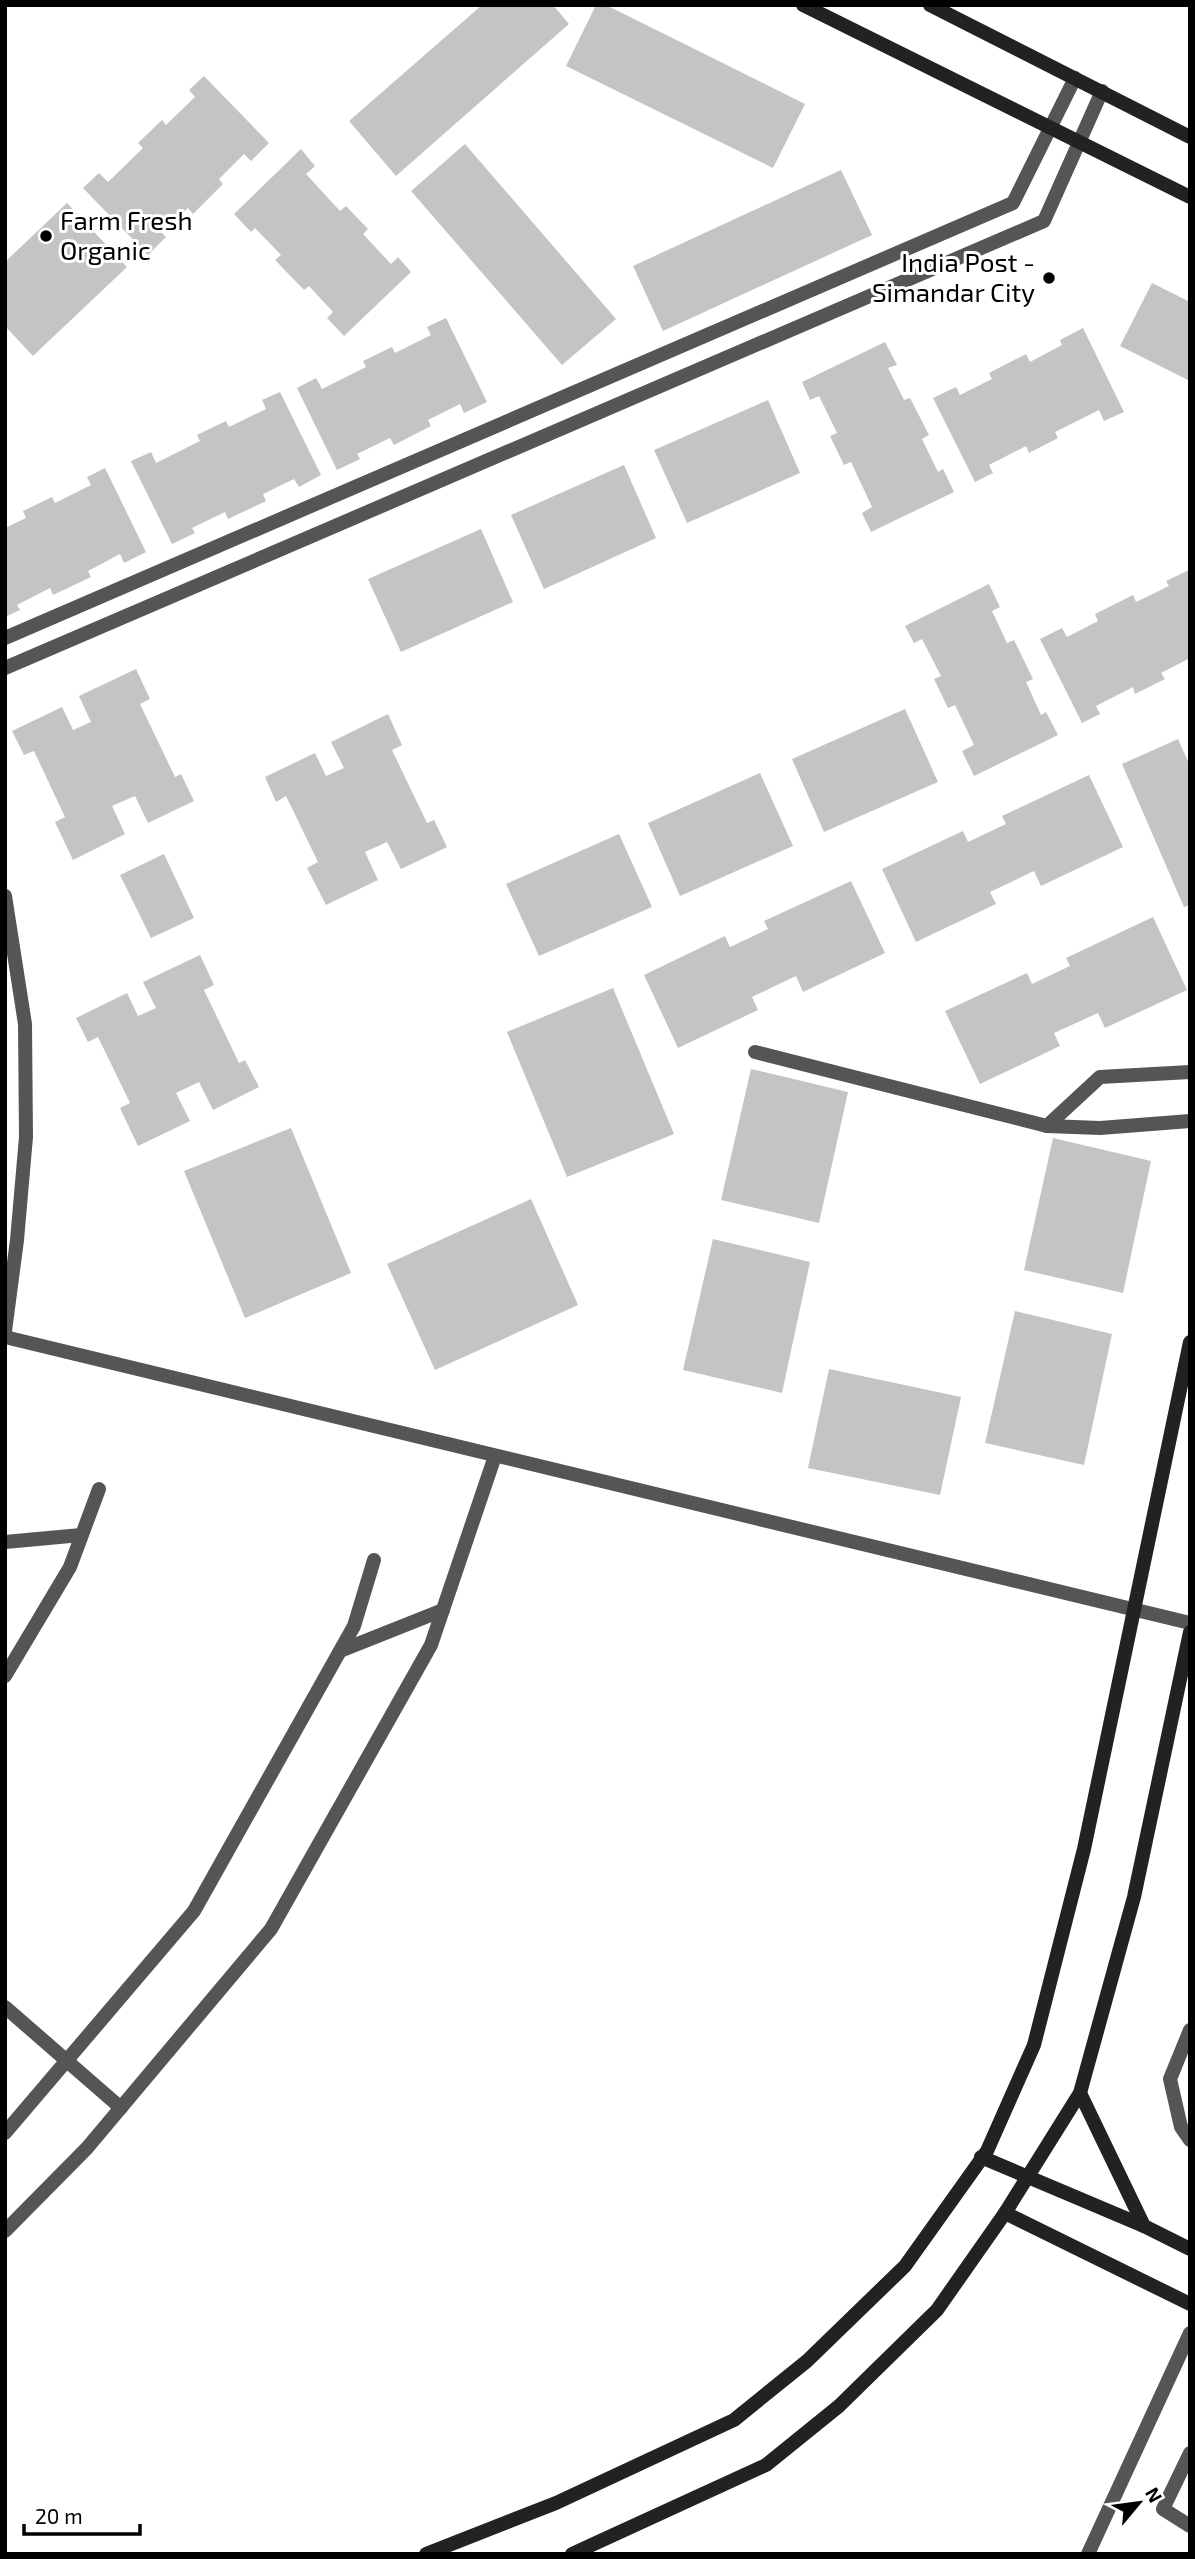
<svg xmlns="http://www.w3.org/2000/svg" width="1195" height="2559" viewBox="0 0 1195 2559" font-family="'Exo 2',sans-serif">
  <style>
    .building { fill: #c4c4c4 }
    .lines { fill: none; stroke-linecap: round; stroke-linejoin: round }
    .lane { stroke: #555; stroke-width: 14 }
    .street { stroke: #555; stroke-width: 14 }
    .secondary { stroke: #222; stroke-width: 14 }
    .poi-dot { fill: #000; stroke: #fff; stroke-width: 2.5 }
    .labels { text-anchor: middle; stroke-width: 6; stroke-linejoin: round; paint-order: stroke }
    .poi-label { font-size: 26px; fill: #000; stroke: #fff; text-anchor: start }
  </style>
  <rect width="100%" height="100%" fill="#fff"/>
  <!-- building -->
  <g class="building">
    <polygon points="482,5 553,5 569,24 396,176 349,121"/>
    <polygon points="596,5 606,5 805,104 773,168 566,66"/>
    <polygon points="204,76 269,143 251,161 244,154 219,179 223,184 193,214 188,208 162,233 166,237 148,255 83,188 99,173 108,182 143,148 138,143 162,120 166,125 195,97 189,90"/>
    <polygon points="465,144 616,319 562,365 411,191"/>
    <polygon points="301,149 315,166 306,174 340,211 346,206 368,229 363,234 391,264 398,257 411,272 344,336 327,318 333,312 309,286 304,290 275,260 281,255 255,228 251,232 234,214"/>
    <polygon points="841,170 872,235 663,331 633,266"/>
    <polygon points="67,203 127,267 33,356 5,326 5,262"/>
    <polygon points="1152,283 1190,302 1190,381 1120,346"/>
    <polygon points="446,318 487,402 464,413 460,404 428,420 431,426 394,445 390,438 357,454 360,459 337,470 297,388 316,378 322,389 366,367 363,361 392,347 395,353 431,335 427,327"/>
    <polygon points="1083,328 1124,412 1104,421 1099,410 1055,432 1058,438 1029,453 1026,446 989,465 993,473 975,482 933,398 956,387 960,395 992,379 989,373 1026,354 1030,362 1062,345 1060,340"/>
    <polygon points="885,342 897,365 888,368 904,400 910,398 929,435 922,439 938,472 943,469 954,492 871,532 862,513 872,507 851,462 844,465 830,436 837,433 819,396 810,400 802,382"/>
    <polygon points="280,392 321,475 299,487 294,479 263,494 266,501 228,519 225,512 192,528 195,533 172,544 131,461 151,452 156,463 200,441 197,435 226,421 229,427 266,409 262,400"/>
    <polygon points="768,400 800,473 687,523 654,450"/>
    <polygon points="624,465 656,538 544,589 511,515"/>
    <polygon points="105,468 146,552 124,563 120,554 88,571 91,577 53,595 50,588 17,605 20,610 5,617 5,528 26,518 23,511 52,497 55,503 91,485 87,477"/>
    <polygon points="481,529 513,602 401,652 368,579"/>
    <polygon points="1189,570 1190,658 1161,673 1165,679 1135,694 1133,687 1096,706 1100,714 1082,723 1040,639 1062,628 1067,637 1098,621 1095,614 1133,595 1136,602 1169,586 1166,581"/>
    <polygon points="989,584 1000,607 992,611 1007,643 1014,640 1033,679 1026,682 1041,715 1046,712 1058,735 974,776 962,751 974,745 955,705 948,708 934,679 941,676 922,639 914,643 905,626"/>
    <polygon points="136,669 150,699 140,704 175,777 181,774 194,801 148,823 135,796 112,806 125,834 73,860 55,822 65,817 34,751 24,755 12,731 62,707 73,730 91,722 79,696"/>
    <polygon points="905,709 938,782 824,832 792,759"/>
    <polygon points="388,714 402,745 392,750 427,823 434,820 447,847 401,869 387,842 365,852 378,880 326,905 307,868 318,862 286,796 276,802 265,777 315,753 326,776 344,768 331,742"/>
    <polygon points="1178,739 1190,766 1190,905 1184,907 1122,764"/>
    <polygon points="760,773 793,846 680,896 648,823"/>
    <polygon points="1089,775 1123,847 1041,886 1034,871 990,892 996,904 916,942 882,869 963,831 968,842 1006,824 1002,816"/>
    <polygon points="619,834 652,907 539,956 506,884"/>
    <polygon points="164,854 194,918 151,938 120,875"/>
    <polygon points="851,881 885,953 803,992 796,976 752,997 758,1010 678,1048 644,975 725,936 730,947 768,929 764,921"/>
    <polygon points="1153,917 1187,990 1105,1028 1098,1013 1054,1033 1060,1046 980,1084 945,1011 1027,973 1032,984 1070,966 1066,958"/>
    <polygon points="200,955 214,985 204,990 239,1063 245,1060 259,1087 213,1110 199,1082 176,1093 190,1121 138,1146 120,1108 130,1103 98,1037 88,1042 76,1018 127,993 138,1016 156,1008 143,982"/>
    <polygon points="613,988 674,1134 567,1177 507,1032"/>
    <polygon points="751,1069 848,1092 819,1223 721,1200"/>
    <polygon points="291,1128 351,1273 245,1318 184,1171"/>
    <polygon points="1053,1138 1151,1161 1123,1293 1024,1270"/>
    <polygon points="531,1199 578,1305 435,1370 387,1264"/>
    <polygon points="713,1239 810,1262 782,1393 683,1370"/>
    <polygon points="1015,1311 1112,1334 1084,1465 985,1443"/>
    <polygon points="829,1369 961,1397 940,1495 808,1468"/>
  </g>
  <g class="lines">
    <!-- lane -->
    <polyline class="lane" points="5,896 25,1024 26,1137 17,1240 5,1331"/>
    <!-- street -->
    <g class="street">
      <polyline points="5,638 1013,203 1075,78"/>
      <polyline points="5,668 1044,221 1102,91"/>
      <polyline points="755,1052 1047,1126 1100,1128 1190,1121"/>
      <polyline points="1047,1126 1100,1077 1190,1072"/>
      <polyline points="5,1337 1190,1623"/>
      <polyline points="5,1542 81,1535"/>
      <polyline points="340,1651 443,1610"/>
      <polyline points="5,1676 70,1567 99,1489"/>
      <polyline points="5,2007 121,2108"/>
      <polyline points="1190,2030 1170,2079 1181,2127 1190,2140"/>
      <polyline points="5,2133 194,1911 354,1626 374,1560"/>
      <polyline points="5,2231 87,2148 271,1929 431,1645 495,1456"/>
      <polyline points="1190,2453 1163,2509 1190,2526"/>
      <polyline points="1088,2554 1190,2333"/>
    </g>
    <!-- secondary -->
    <g class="secondary">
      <polyline points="803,5 1190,197"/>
      <polyline points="930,5 1190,137"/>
      <polyline points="1080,2093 1144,2226 1190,2249"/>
      <polyline points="981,2157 1144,2226"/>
      <polyline points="1005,2213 1190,2304"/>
      <polyline points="426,2554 556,2503 734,2420 807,2361 905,2266 987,2151 1034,2045 1084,1849 1190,1342"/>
      <polyline points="572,2554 766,2465 839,2406 937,2310 1005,2213 1080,2093 1134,1897 1190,1632"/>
    </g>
  </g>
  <!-- markers -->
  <g class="poi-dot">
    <circle cx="46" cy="236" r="7"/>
    <circle cx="1049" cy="278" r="7"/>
  </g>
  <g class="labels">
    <!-- poi labels -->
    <g class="poi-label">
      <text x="60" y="230">Farm Fresh<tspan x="60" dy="30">Organic</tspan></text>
      <text x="1035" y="272" text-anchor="end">India Post -<tspan x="1035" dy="30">Simandar City</tspan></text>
    </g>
  </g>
  <!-- border -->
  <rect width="1195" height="2559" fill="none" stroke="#000000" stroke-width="14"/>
  <!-- north arrow -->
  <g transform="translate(1139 2503) rotate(61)" stroke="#ffffff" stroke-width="5" paint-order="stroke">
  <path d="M0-5L12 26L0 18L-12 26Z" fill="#000000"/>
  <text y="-10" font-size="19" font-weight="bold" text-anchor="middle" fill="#000000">N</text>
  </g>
  <!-- scale -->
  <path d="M24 2524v10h116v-10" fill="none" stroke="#000000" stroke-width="3.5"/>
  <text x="35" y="2524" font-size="21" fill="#000000" stroke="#ffffff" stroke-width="5" paint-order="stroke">20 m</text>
</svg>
